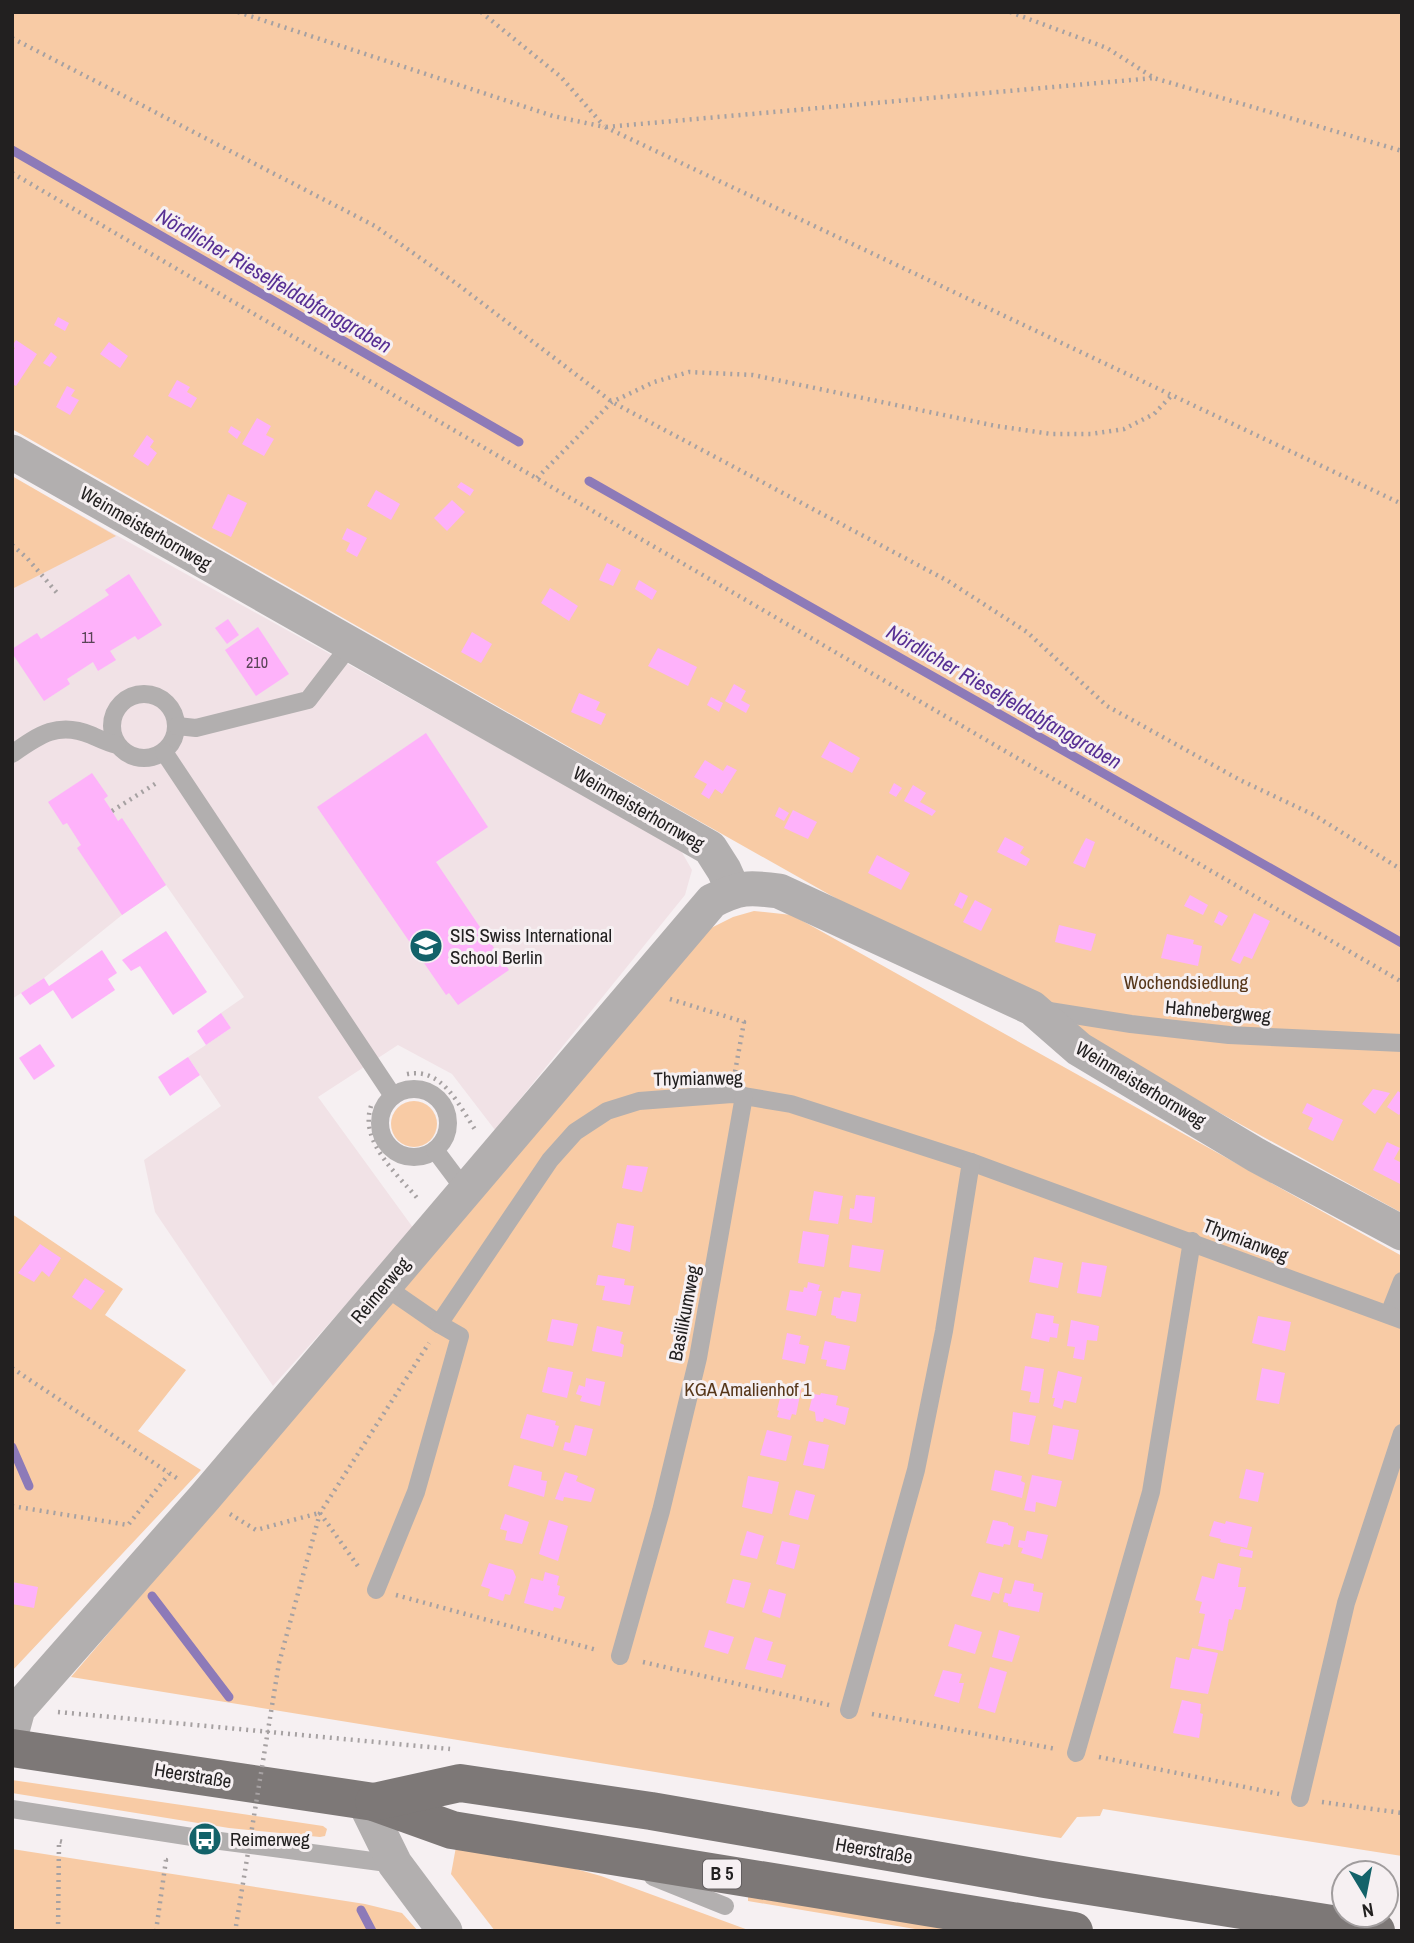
<svg xmlns="http://www.w3.org/2000/svg" width="1414" height="1943" viewBox="0 0 1414 1943" font-family="'Archivo Narrow',sans-serif">
  <style>
    .built { fill: #f1e2e6 }
    .green { fill: #f8cba5 }
    .lines { fill: none; stroke-linecap: round; stroke-linejoin: round }
    .stream { stroke: #8d7ab8; stroke-width: 9 }
    .building { fill: #feb2fa }
    .path { stroke: #a6a1a2; stroke-width: 4.5; stroke-dasharray: 2 5; stroke-linecap: butt }
    .service { stroke: #b2afaf; stroke-width: 18 }
    .minor { stroke: #b2afaf; stroke-width: 35 }
    .primary { stroke: #7d7877; stroke-width: 38 }
    .path-bridge { stroke: #a6a1a2; stroke-width: 4.5; stroke-dasharray: 2 5; stroke-linecap: butt }
    .labels { text-anchor: middle; stroke-width: 6; stroke-linejoin: round; paint-order: stroke }
    .number-label { font-size: 16px; fill: #594456 }
    .shield { fill: #f6f0f2; stroke: #625e5f; stroke-width: 2 }
    .shield-label { font-size: 18px; font-weight: bold; fill: #222020 }
    .street-label { font-size: 19px; fill: #222020; stroke: #f6f0f2 }
    .poi-label { font-size: 19px; fill: #222020; stroke: #f6f0f2; text-anchor: start }
    .park-label { font-size: 19px; fill: #57371a; stroke: #f6f0f2 }
    .water-label { font-size: 21px; font-style: italic; fill: #572f94; stroke: #f6f0f2 }
  </style>
  <rect width="100%" height="100%" fill="#f6f0f2"/>
  <!-- built -->
  <polygon class="built" points="12,477 680,849 692,870 685,895 495,1130 452,1074 398,1045 318,1097 414,1229 273,1386 155,1212 144,1160 221,1106 188,1057 231,1028 221,1013 244,997 166,885 122,915 44,978 12,999"/>
  <!-- green -->
  <g class="green">
    <path d="M12,12H1402V1213C935,958 474,693 12,429Z"/>
    <polygon points="12,476 116,536 12,589"/>
    <polygon points="754,911 792,915 1402,1256 1402,1856 1103,1809 1100,1816 1077,1817 1061,1838 71,1677 709,929 733,917"/>
    <circle cx="414" cy="1124" r="23"/>
    <polygon points="12,1214 123,1289 105,1315 186,1370 138,1431 201,1470 12,1671"/>
    <polygon points="12,1780 323,1826 327,1829 325,1836 320,1837 229,1828 12,1793"/>
    <polygon points="456,1847 572,1868 601,1876 751,1931 495,1931 451,1874"/>
    <polygon points="12,1849 365,1904 402,1913 418,1931 12,1931"/>
    <polygon points="748,1896 970,1931 927,1931 748,1901"/>
  </g>
  <g class="lines">
    <!-- stream -->
    <g class="stream">
      <polyline points="12,150 519,442"/>
      <polyline points="589,481 1402,943"/>
      <polyline points="12,1447 29,1486"/>
      <polyline points="152,1596 229,1697"/>
      <polyline points="361,1910 372,1931"/>
    </g>
  </g>
  <!-- building -->
  <g class="building">
    <polygon points="58,317 69,323 65,331 54,325"/>
    <polygon points="16,340 37,354 16,386 12,384 12,353 15,348 12,346"/>
    <polygon points="109,342 128,356 120,368 100,354"/>
    <polygon points="51,352 57,357 50,367 43,363"/>
    <polygon points="177,380 190,387 187,392 197,398 191,408 168,396"/>
    <polygon points="67,386 75,390 71,396 79,400 70,415 56,407"/>
    <polygon points="257,418 271,426 266,435 274,439 264,456 242,444"/>
    <polygon points="231,426 241,432 237,439 228,432"/>
    <polygon points="147,435 154,441 150,447 157,453 148,466 133,456"/>
    <polygon points="461,482 474,490 470,496 457,487"/>
    <polygon points="376,490 400,504 391,520 367,506"/>
    <polygon points="228,494 247,503 231,537 212,528"/>
    <polygon points="452,500 465,512 447,531 434,518"/>
    <polygon points="347,528 367,538 357,557 346,551 350,543 342,539"/>
    <polygon points="607,563 621,570 613,586 599,580"/>
    <polygon points="129,574 162,625 138,640 135,636 110,651 116,660 98,671 93,662 67,679 70,684 44,701 12,653 12,649 37,633 41,639 109,595 105,590"/>
    <polygon points="639,580 657,591 652,600 635,589"/>
    <polygon points="550,588 578,606 569,621 541,603"/>
    <polygon points="228,619 239,635 227,644 215,628"/>
    <polygon points="258,627 289,674 256,696 225,650"/>
    <polygon points="472,632 492,644 481,663 461,652"/>
    <polygon points="658,648 697,667 688,686 648,666"/>
    <polygon points="734,684 746,691 741,700 750,705 746,713 725,701"/>
    <polygon points="579,693 600,702 596,710 606,714 601,725 571,712"/>
    <polygon points="711,697 723,703 719,712 707,705"/>
    <polygon points="426,733 488,827 436,862 509,970 458,1005 449,993 446,995 317,807"/>
    <polygon points="830,741 860,758 852,773 821,757"/>
    <polygon points="705,760 723,771 727,765 737,770 722,794 715,789 709,799 701,794 707,784 694,777"/>
    <polygon points="92,773 108,796 104,799 112,811 118,821 122,818 166,885 122,915 77,848 81,845 67,823 63,825 48,802"/>
    <polygon points="894,783 902,788 896,797 889,793"/>
    <polygon points="913,785 926,793 920,802 936,811 932,816 904,801"/>
    <polygon points="779,807 789,813 784,821 775,816"/>
    <polygon points="793,810 817,822 808,839 784,828"/>
    <polygon points="1005,837 1024,847 1020,853 1030,859 1026,866 997,852"/>
    <polygon points="1086,838 1095,842 1085,868 1073,863"/>
    <polygon points="877,855 910,873 901,890 868,873"/>
    <polygon points="960,892 968,896 962,909 954,905"/>
    <polygon points="1190,895 1208,905 1203,915 1184,906"/>
    <polygon points="975,900 992,909 981,931 963,922"/>
    <polygon points="1219,911 1228,916 1222,926 1214,922"/>
    <polygon points="1254,913 1270,921 1252,959 1244,956 1240,964 1231,960"/>
    <polygon points="1059,925 1096,934 1091,951 1055,942"/>
    <polygon points="166,931 207,992 173,1015 140,966 131,971 122,960"/>
    <polygon points="1167,934 1194,940 1193,944 1202,946 1198,966 1161,958"/>
    <polygon points="102,950 117,973 108,979 115,990 72,1019 53,990 30,1005 21,993 44,978 49,986"/>
    <polygon points="221,1013 231,1028 206,1045 197,1031"/>
    <polygon points="40,1044 55,1066 34,1080 19,1058"/>
    <polygon points="188,1057 200,1075 170,1096 158,1077"/>
    <polygon points="1373,1089 1390,1093 1375,1114 1362,1104"/>
    <polygon points="1398,1091 1402,1094 1402,1111 1399,1115 1387,1107"/>
    <polygon points="1307,1103 1343,1120 1333,1141 1308,1129 1313,1118 1302,1113"/>
    <polygon points="1387,1142 1400,1148 1394,1159 1402,1163 1402,1185 1373,1170"/>
    <polygon points="627,1165 648,1167 642,1192 622,1188"/>
    <polygon points="814,1191 843,1196 838,1224 809,1220"/>
    <polygon points="856,1195 875,1197 872,1223 849,1219 850,1208 854,1209"/>
    <polygon points="617,1223 634,1226 630,1252 612,1247"/>
    <polygon points="803,1231 829,1235 824,1267 798,1263"/>
    <polygon points="40,1244 61,1258 49,1277 42,1271 34,1282 18,1273"/>
    <polygon points="852,1245 884,1250 880,1272 849,1267"/>
    <polygon points="1034,1257 1063,1263 1058,1288 1029,1282"/>
    <polygon points="1082,1262 1107,1266 1101,1297 1077,1293"/>
    <polygon points="598,1275 625,1279 624,1285 634,1286 630,1305 602,1300 605,1286 596,1285"/>
    <polygon points="85,1278 105,1291 91,1310 72,1297"/>
    <polygon points="808,1282 820,1285 818,1291 822,1291 816,1316 786,1310 790,1290 803,1292 804,1287 807,1288"/>
    <polygon points="842,1291 861,1294 856,1322 836,1318 836,1316 831,1315 834,1297 840,1298"/>
    <polygon points="1036,1313 1054,1316 1053,1323 1059,1324 1057,1338 1050,1337 1049,1342 1031,1338"/>
    <polygon points="1258,1316 1291,1322 1285,1351 1252,1343"/>
    <polygon points="552,1319 578,1324 573,1346 547,1341"/>
    <polygon points="1071,1320 1099,1326 1097,1341 1087,1340 1084,1360 1073,1358 1075,1347 1067,1346"/>
    <polygon points="597,1326 623,1332 620,1343 624,1345 622,1357 592,1351"/>
    <polygon points="787,1333 801,1336 799,1344 809,1346 805,1364 782,1359"/>
    <polygon points="825,1341 850,1346 845,1370 826,1366 827,1360 821,1359"/>
    <polygon points="1025,1366 1044,1369 1039,1403 1029,1402 1031,1392 1021,1390"/>
    <polygon points="548,1367 573,1372 567,1398 542,1392"/>
    <polygon points="1262,1368 1285,1373 1279,1404 1256,1400"/>
    <polygon points="1058,1371 1082,1377 1076,1403 1064,1400 1062,1409 1053,1406 1055,1398 1052,1398"/>
    <polygon points="586,1378 605,1382 600,1406 580,1401 582,1396 576,1394 579,1385 585,1387"/>
    <polygon points="783,1386 801,1390 796,1415 792,1414 790,1420 777,1417 779,1411 777,1410"/>
    <polygon points="821,1393 838,1396 836,1405 849,1408 845,1425 824,1418 823,1422 816,1421 815,1412 809,1410 813,1394 820,1395"/>
    <polygon points="1013,1412 1036,1416 1029,1445 1010,1441"/>
    <polygon points="527,1414 556,1421 555,1425 559,1426 553,1447 520,1438"/>
    <polygon points="575,1425 593,1429 586,1456 563,1450 565,1442 570,1443"/>
    <polygon points="1053,1425 1079,1430 1073,1460 1048,1454"/>
    <polygon points="767,1430 792,1436 786,1461 760,1455"/>
    <polygon points="809,1441 829,1445 824,1469 803,1465"/>
    <polygon points="514,1465 542,1472 541,1480 547,1481 544,1497 508,1486"/>
    <polygon points="1246,1469 1264,1473 1258,1502 1239,1498"/>
    <polygon points="995,1470 1022,1476 1021,1481 1025,1483 1022,1498 991,1490"/>
    <polygon points="565,1472 578,1476 576,1481 595,1489 591,1502 564,1497 563,1501 555,1499"/>
    <polygon points="1032,1475 1062,1481 1056,1507 1036,1502 1035,1512 1024,1510"/>
    <polygon points="748,1476 779,1482 772,1514 742,1507"/>
    <polygon points="796,1490 815,1495 808,1520 789,1515"/>
    <polygon points="505,1514 529,1522 522,1544 505,1540 507,1531 500,1529"/>
    <polygon points="549,1520 568,1526 558,1561 539,1554"/>
    <polygon points="993,1520 1008,1523 1008,1525 1014,1527 1010,1545 1004,1544 1003,1547 986,1543"/>
    <polygon points="1214,1521 1225,1524 1226,1521 1252,1527 1247,1548 1220,1542 1221,1539 1209,1536"/>
    <polygon points="747,1531 764,1536 757,1559 740,1555"/>
    <polygon points="1027,1531 1048,1535 1042,1559 1021,1553 1023,1548 1018,1547 1019,1540 1025,1541"/>
    <polygon points="782,1541 800,1545 794,1569 776,1564"/>
    <polygon points="1241,1548 1253,1551 1252,1558 1239,1556"/>
    <polygon points="489,1563 513,1570 516,1577 510,1595 505,1594 503,1601 488,1596 490,1589 481,1586"/>
    <polygon points="1218,1563 1241,1568 1238,1587 1246,1587 1241,1610 1235,1609 1232,1620 1229,1619 1223,1651 1198,1646 1205,1614 1199,1613 1202,1602 1195,1600 1202,1576 1214,1579"/>
    <polygon points="545,1572 559,1576 557,1585 560,1586 558,1595 565,1597 561,1609 554,1607 553,1611 524,1603 531,1578 543,1581"/>
    <polygon points="979,1572 1003,1578 999,1594 993,1592 990,1601 971,1596"/>
    <polygon points="733,1579 751,1583 744,1608 726,1603"/>
    <polygon points="1015,1580 1034,1584 1033,1591 1043,1593 1039,1612 1008,1606 1008,1603 1003,1602 1005,1593 1011,1594"/>
    <polygon points="12,1582 38,1587 34,1608 12,1604"/>
    <polygon points="769,1589 786,1594 780,1618 762,1612"/>
    <polygon points="955,1624 982,1632 975,1654 948,1646"/>
    <polygon points="709,1630 734,1637 728,1654 704,1647"/>
    <polygon points="999,1630 1020,1636 1012,1662 992,1657"/>
    <polygon points="755,1637 773,1642 767,1660 786,1665 782,1678 745,1669"/>
    <polygon points="1192,1648 1218,1653 1208,1694 1170,1688 1176,1657 1189,1660"/>
    <polygon points="990,1667 1007,1672 995,1713 978,1708"/>
    <polygon points="943,1670 962,1674 959,1683 964,1683 959,1703 934,1696"/>
    <polygon points="1182,1700 1201,1704 1200,1713 1203,1714 1199,1738 1173,1733"/>
  </g>
  <g class="lines">
    <!-- path -->
    <g class="path">
      <polyline points="238,12 553,116 605,127 1402,504"/>
      <polyline points="481,12 561,77 604,126"/>
      <polyline points="1010,12 1107,48 1154,78 1402,151"/>
      <polyline points="12,38 375,226 457,284 612,402 948,581 1027,632 1107,706 1240,780 1314,815 1402,870"/>
      <polyline points="606,127 1154,78"/>
      <polyline points="12,173 1402,982"/>
      <polyline points="537,478 612,402 654,382 689,372 753,375 996,426 1051,434 1091,434 1124,429 1154,414 1173,394"/>
      <polyline points="12,545 27,558 58,594"/>
      <polyline points="112,811 158,782"/>
      <polyline points="670,999 744,1022 735,1072"/>
      <path d="M407,1074C443,1067 459,1106 476,1131"/>
      <path d="M371,1106C359,1141 397,1174 418,1199"/>
      <polyline points="12,1368 178,1479"/>
      <polyline points="12,1506 128,1525 169,1474"/>
      <polyline points="320,1513 360,1569"/>
      <polyline points="230,1514 256,1530 319,1513"/>
      <polyline points="396,1595 597,1650"/>
      <polyline points="643,1662 829,1705"/>
      <polyline points="279,1663 320,1513 429,1343"/>
      <polyline points="58,1712 450,1749"/>
      <polyline points="872,1714 1056,1749"/>
      <polyline points="1099,1757 1279,1794"/>
      <polyline points="1322,1802 1402,1813"/>
      <polyline points="58,1931 59,1841 63,1842"/>
      <polyline points="156,1931 166,1860 161,1859"/>
      <polyline points="236,1931 236,1926"/>
    </g>
    <!-- service -->
    <g class="service">
      <circle cx="144" cy="726" r="32"/>
      <polyline points="177,726 196,728 308,700 351,644"/>
      <polyline points="164,752 393,1096"/>
      <path d="M12,754C39,735 58,721 91,735C100,739 108,743 117,745"/>
      <polyline points="1043,1010 1131,1024 1229,1035 1402,1043"/>
      <circle cx="414" cy="1123" r="34"/>
      <polyline points="435,1150 465,1190"/>
      <polyline points="384,1286 439,1324"/>
      <polyline points="1389,1314 1402,1281"/>
      <polyline points="376,1590 416,1492 460,1336 439,1324 550,1160 575,1132 607,1111 639,1101 732,1094 791,1104 971,1162 1402,1320"/>
      <polyline points="620,1656 661,1511 698,1358 744,1096"/>
      <polyline points="849,1710 916,1470 944,1331 971,1162"/>
      <polyline points="1076,1753 1151,1492 1192,1241"/>
      <polyline points="1300,1798 1346,1603 1402,1433"/>
      <polyline points="12,1809 205,1839 395,1864"/>
      <polyline points="653,1877 725,1906"/>
    </g>
    <!-- minor -->
    <g class="minor">
      <polyline points="12,452 710,848 724,870 733,890"/>
      <path d="M12,1731L18,1709L205,1497L712,901C739,887 749,887 779,891L1032,1008L1079,1049L1256,1155L1402,1233"/>
      <polyline points="364,1801 395,1864 445,1931"/>
    </g>
    <!-- primary -->
    <g class="primary">
      <polyline points="12,1748 374,1802 452,1830 1074,1931"/>
      <polyline points="374,1802 460,1783 651,1811 1045,1879 1376,1931"/>
    </g>
    <!-- path-bridge -->
    <polyline class="path-bridge" points="236,1926 279,1663"/>
  </g>
  <!-- icons -->
  <defs>
    <symbol id="school-disc" viewBox="-11 -11 22 22"><circle r="9.5" fill="#136269" stroke="#f6f0f2"/><path d="M0-5L7-2L0 1L-7-2ZM-4 1L0 2.5L4 1V4Q0 6-4 4Z" fill="#fff"/></symbol>
    <symbol id="bus-disc" viewBox="-11 -11 22 22"><circle r="9.5" fill="#136269" stroke="#f6f0f2"/><path d="M-5-6H5V4H4V6H2V4H-2V6H-4V4H-5ZM-3.5-4V0h7V-4ZM-3.5 1.2v1.5H-2V1.2ZM2 1.2v1.5H3.5V1.2Z" fill="#fff"/></symbol>
  </defs>
  <g fill-rule="evenodd">
    <use href="#school-disc" x="407" y="927" width="38" height="38"/>
    <use href="#bus-disc" x="186" y="1820" width="38" height="38"/>
  </g>
  <g class="labels">
    <!-- number labels -->
    <g class="number-label">
      <text x="88" y="643">11</text>
      <text x="257" y="668">210</text>
    </g>
    <!-- shield labels -->
    <rect class="shield" x="703" y="1859.5" width="38" height="29" rx="5"/>
    <g class="shield-label">
      <text x="722" y="1880">B 5</text>
    </g>
    <!-- street labels -->
    <g class="street-label">
      <text transform="translate(146 528) rotate(30)" y="7">Weinmeisterhornweg</text>
      <text transform="translate(639 808) rotate(30)" y="7">Weinmeisterhornweg</text>
      <text transform="translate(1218 1011) rotate(5)" y="7">Hahnebergweg</text>
      <text transform="translate(698 1078) rotate(-1)" y="7">Thymianweg</text>
      <text transform="translate(1141 1084) rotate(31)" y="7">Weinmeisterhornweg</text>
      <text transform="translate(1246 1240) rotate(21)" y="7">Thymianweg</text>
      <text transform="translate(380 1290) rotate(-50)" y="7">Reimerweg</text>
      <text transform="translate(684 1313) rotate(-79)" y="7">Basilikumweg</text>
      <text transform="translate(193 1775) rotate(9)" y="7">Heerstraße</text>
      <text transform="translate(874 1850) rotate(10)" y="7">Heerstraße</text>
    </g>
    <!-- poi labels -->
    <g class="poi-label">
      <text x="450" y="942">SIS Swiss International<tspan x="450" dy="22">School Berlin</tspan></text>
      <text x="230" y="1846">Reimerweg</text>
    </g>
    <!-- park labels -->
    <g class="park-label">
      <text x="1186" y="989">Wochendsiedlung</text>
      <text x="748" y="1396">KGA Amalienhof 1</text>
    </g>
    <!-- water labels -->
    <g class="water-label">
      <text transform="translate(274 281) rotate(30)" y="7">Nördlicher Rieselfeldabfanggraben</text>
      <text transform="translate(1004 697) rotate(30)" y="7">Nördlicher Rieselfeldabfanggraben</text>
    </g>
  </g>
  <!-- border -->
  <rect width="1414" height="1943" fill="none" stroke="#222020" stroke-width="28"/>
  <!-- north arrow -->
  <g transform="translate(1365 1894) rotate(170)"><circle r="33" fill="#f6f0f2" stroke="#a19d9e" stroke-width="2"/>
  <path d="M0-5L12 26L0 18L-12 26Z" fill="#136269"/>
  <text y="-10" font-size="19" font-weight="bold" text-anchor="middle" fill="#222020">N</text>
  </g>
</svg>
